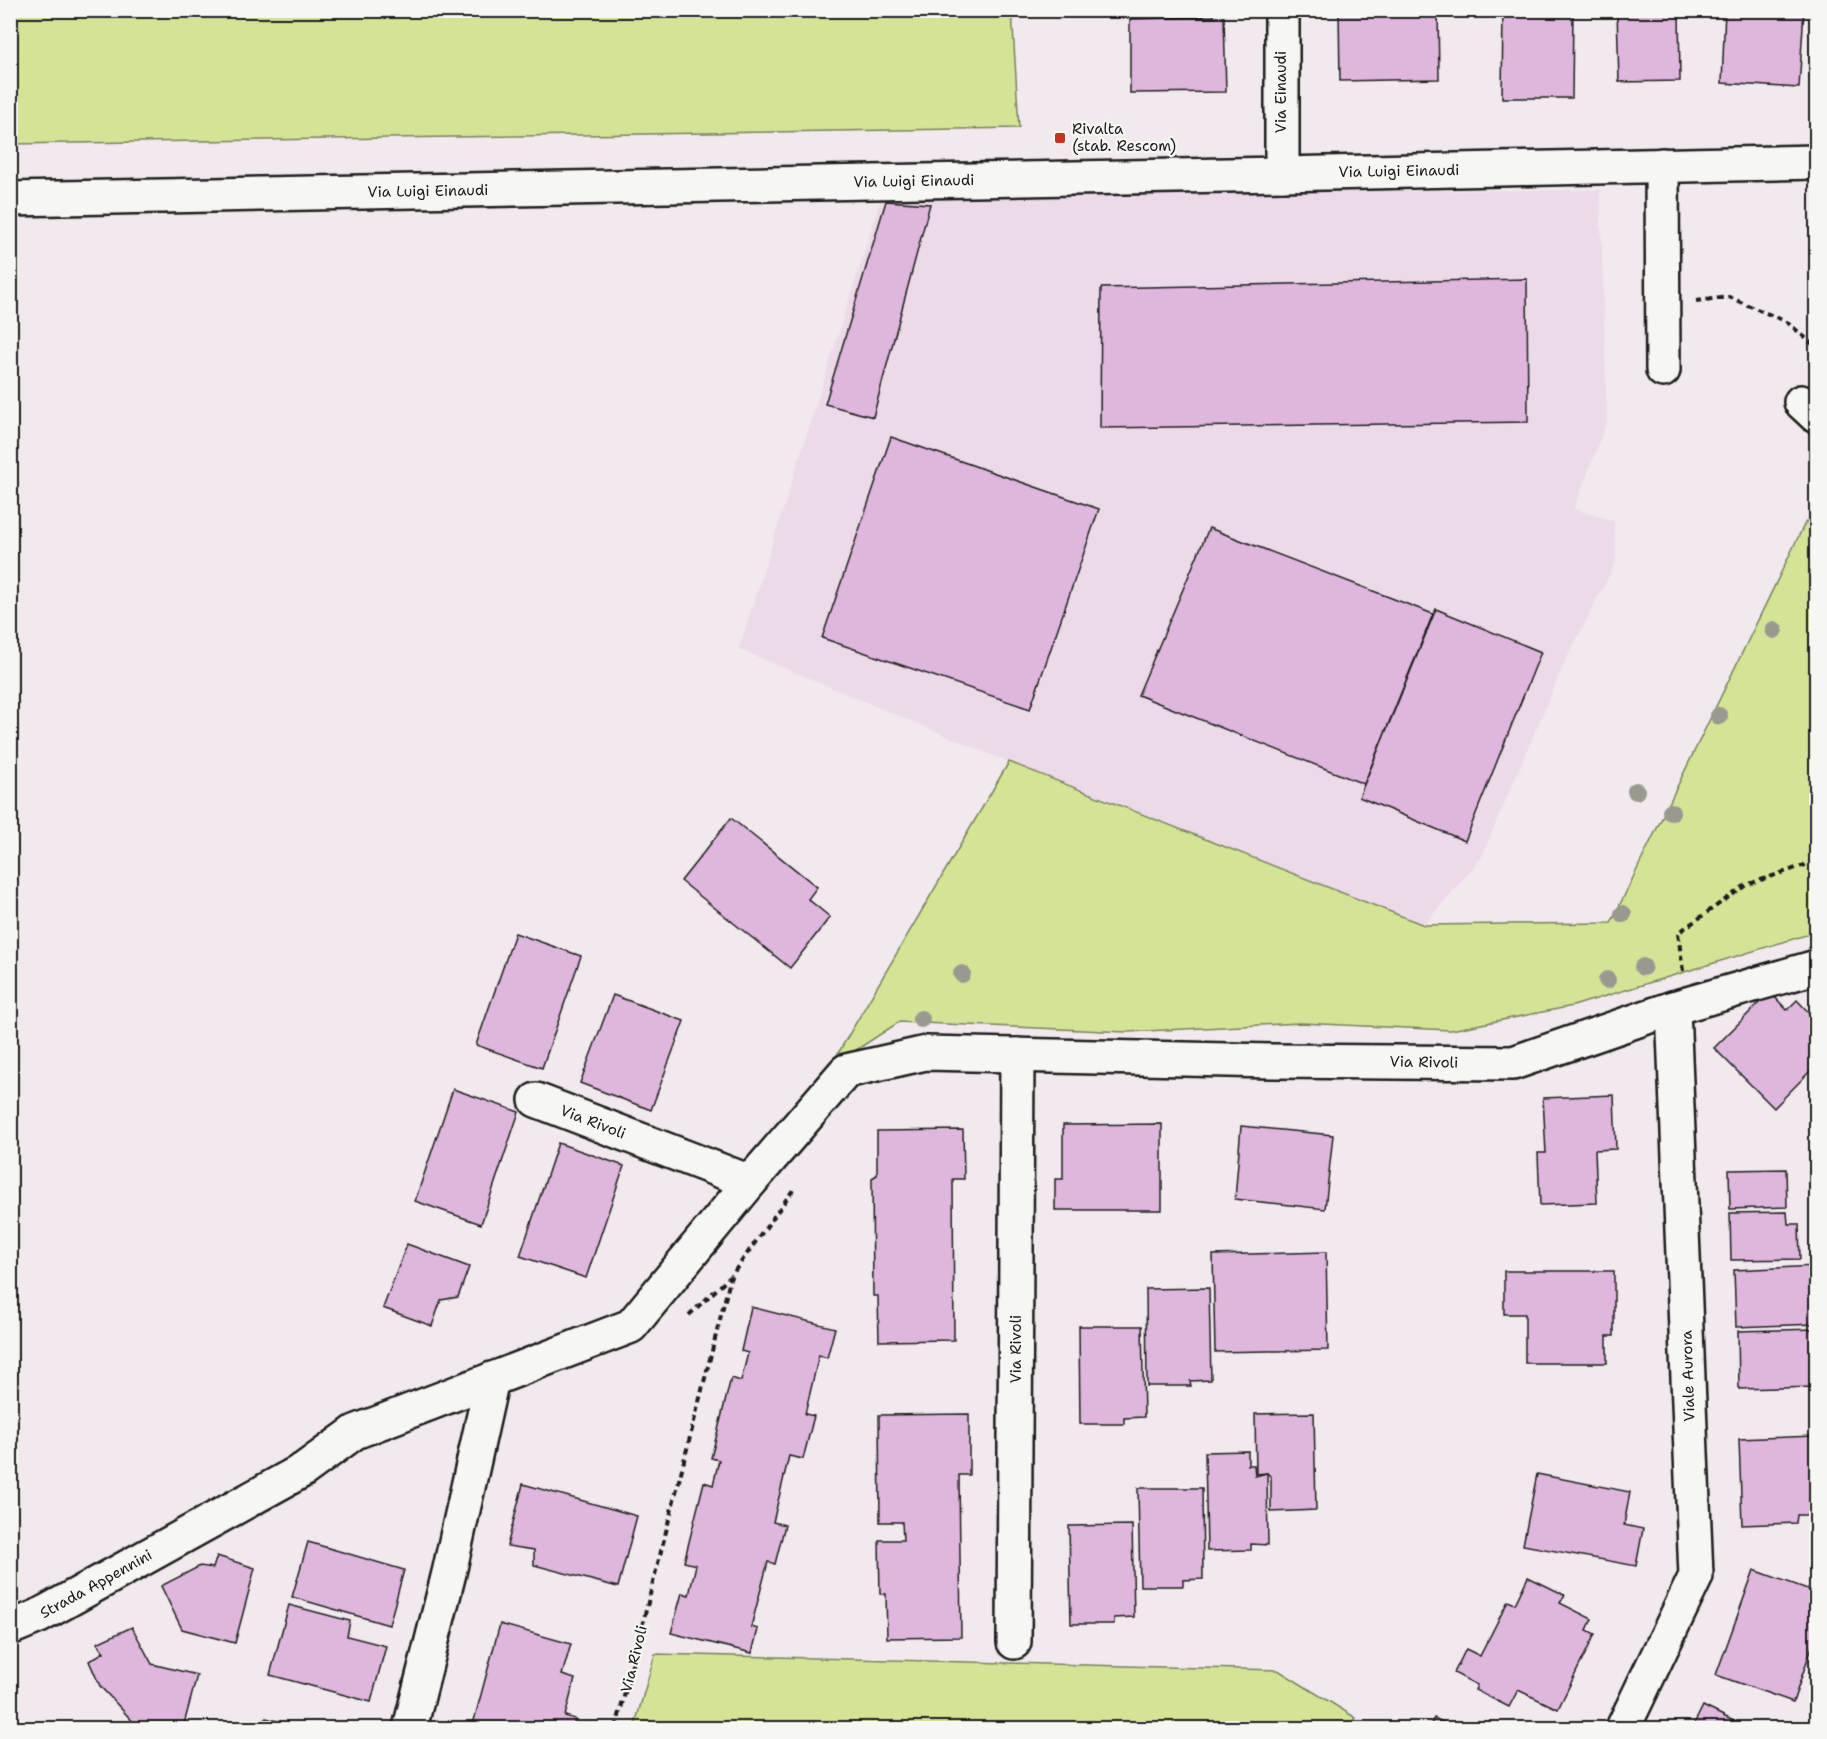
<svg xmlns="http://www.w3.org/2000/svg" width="1827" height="1739" viewBox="0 0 1827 1739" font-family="'Shantell Sans',sans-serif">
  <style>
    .built { fill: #ecdae9 }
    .green { fill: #d4e497; stroke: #78805a; stroke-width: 1.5 }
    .building { fill: #dfb6dd; stroke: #1c1c1c; stroke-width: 1.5 }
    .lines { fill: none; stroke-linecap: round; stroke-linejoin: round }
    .minor-casing { stroke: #1c1c1c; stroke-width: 38 }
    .major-casing { stroke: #1c1c1c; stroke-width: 38 }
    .path { stroke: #1c1c1c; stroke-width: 4; stroke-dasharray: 6 4.5; stroke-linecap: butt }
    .minor { stroke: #f6f6f2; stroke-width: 33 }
    .major { stroke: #f6f6f2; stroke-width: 33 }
    .tree { fill: #9a998f }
    .poi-dot { fill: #c8321e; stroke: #f6f6f2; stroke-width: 2 }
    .labels { text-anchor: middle; stroke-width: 4.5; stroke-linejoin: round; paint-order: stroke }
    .street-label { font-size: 15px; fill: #1c1c1c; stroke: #f6f6f2 }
    .poi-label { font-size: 15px; fill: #1c1c1c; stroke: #f6f6f2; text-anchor: start }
  </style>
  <rect width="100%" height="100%" fill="#f1e9ee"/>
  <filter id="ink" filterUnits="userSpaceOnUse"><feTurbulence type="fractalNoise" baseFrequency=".0167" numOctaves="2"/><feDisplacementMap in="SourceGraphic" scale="12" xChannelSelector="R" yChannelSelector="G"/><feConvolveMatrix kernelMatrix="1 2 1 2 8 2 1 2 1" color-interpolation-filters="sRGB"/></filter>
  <g filter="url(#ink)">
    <!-- built -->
    <polygon class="built" points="1600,190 1607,421 1574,509 1614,521 1616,562 1564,664 1481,858 1424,925 1009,762 739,649 883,193"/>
    <!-- green -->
    <g class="green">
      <polygon points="10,11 1012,11 1019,128 11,144"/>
      <polygon points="1806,521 1816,529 1816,932 1573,1006 1451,1030 1300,1023 1127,1032 899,1022 830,1067 1009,762 1424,925 1611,923"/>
      <polygon points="655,1654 1278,1670 1356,1718 1349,1728 634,1728"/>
    </g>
    <!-- building -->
    <g class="building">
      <polygon points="1119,10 1213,10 1214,16 1119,17"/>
      <polygon points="1339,10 1438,10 1439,79 1340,81"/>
      <polygon points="1503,10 1573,10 1572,98 1502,98"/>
      <polygon points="1617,10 1679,10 1680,81 1619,82"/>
      <polygon points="1725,10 1804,10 1799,88 1722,83"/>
      <polygon points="1224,17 1226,92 1130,93 1130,19"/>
      <polygon points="886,201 930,204 873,417 825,404"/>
      <polygon points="1527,279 1528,422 1100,428 1101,288"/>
      <polygon points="891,437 1099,509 1030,709 822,638"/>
      <polygon points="1209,528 1433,614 1364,784 1138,695"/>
      <polygon points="1436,609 1541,652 1465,841 1359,797"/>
      <polygon points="731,818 817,887 808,899 830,917 790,968 681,881"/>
      <polygon points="515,933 581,956 542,1068 476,1045"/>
      <polygon points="1770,992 1787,1010 1797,1000 1816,1020 1816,1065 1774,1108 1714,1048"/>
      <polygon points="613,995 684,1021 651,1110 580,1083"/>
      <polygon points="453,1089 519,1112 481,1224 415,1201"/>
      <polygon points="1614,1095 1616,1149 1595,1150 1597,1203 1540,1205 1538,1153 1546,1153 1543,1098"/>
      <polygon points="1162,1124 1162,1210 1055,1210 1055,1179 1063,1179 1063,1125"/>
      <polygon points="1241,1126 1333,1135 1325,1209 1235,1199"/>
      <polygon points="963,1130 964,1179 953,1179 954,1340 879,1341 878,1296 873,1296 872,1178 877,1175 877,1131"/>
      <polygon points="558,1143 624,1166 586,1278 520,1256"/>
      <polygon points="1786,1169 1787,1207 1730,1209 1729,1170"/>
      <polygon points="1787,1212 1788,1224 1799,1224 1800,1259 1731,1260 1730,1213"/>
      <polygon points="407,1244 469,1267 458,1297 441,1300 432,1326 383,1308"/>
      <polygon points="1326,1252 1328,1350 1215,1352 1213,1255"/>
      <polygon points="1815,1266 1816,1324 1736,1327 1734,1270"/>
      <polygon points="1504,1271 1614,1271 1614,1336 1607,1336 1607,1363 1525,1363 1525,1314 1504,1314"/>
      <polygon points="1209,1288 1211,1380 1190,1381 1191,1386 1147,1386 1146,1289"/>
      <polygon points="751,1307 835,1328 827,1358 819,1355 805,1414 814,1416 803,1459 789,1456 773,1522 785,1525 775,1564 768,1562 751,1627 758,1629 752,1653 671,1633 682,1593 689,1595 696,1565 684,1562 704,1482 713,1485 719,1460 711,1458 731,1378 741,1381 748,1353 741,1351"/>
      <polygon points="1079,1326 1142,1326 1144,1417 1124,1418 1124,1424 1080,1424"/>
      <polygon points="1816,1329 1816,1387 1739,1389 1738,1331"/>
      <polygon points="1314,1413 1316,1510 1271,1512 1271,1477 1267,1473 1256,1474 1255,1414"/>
      <polygon points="969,1414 969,1475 959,1475 961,1637 887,1638 886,1594 880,1594 879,1540 903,1540 902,1522 880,1522 879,1415"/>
      <polygon points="1814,1436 1816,1515 1797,1515 1796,1523 1742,1525 1739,1439"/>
      <polygon points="1248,1451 1248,1465 1254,1465 1255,1476 1267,1473 1268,1545 1251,1544 1251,1550 1207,1551 1205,1452"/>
      <polygon points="1537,1474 1630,1492 1624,1525 1643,1529 1636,1566 1523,1545"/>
      <polygon points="523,1484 637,1516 618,1587 534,1565 534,1550 507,1546"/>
      <polygon points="1138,1488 1202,1488 1203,1579 1183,1580 1183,1586 1140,1586"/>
      <polygon points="1132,1525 1134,1617 1114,1618 1114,1624 1071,1624 1069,1526"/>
      <polygon points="308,1542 404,1570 389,1625 292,1597"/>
      <polygon points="217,1556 255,1568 235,1643 182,1629 161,1586 200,1566 213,1568"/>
      <polygon points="1754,1570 1816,1592 1816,1635 1793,1702 1716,1675"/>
      <polygon points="1528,1577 1565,1595 1560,1603 1592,1619 1587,1630 1595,1634 1558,1709 1518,1690 1509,1707 1475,1690 1477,1685 1454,1673 1466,1649 1480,1656 1508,1601 1515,1604"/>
      <polygon points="289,1605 350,1621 347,1636 386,1646 371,1702 270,1675"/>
      <polygon points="500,1624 571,1644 562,1675 575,1679 565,1716 575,1719 573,1728 472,1728"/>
      <polygon points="132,1627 152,1664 197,1675 183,1728 138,1727 100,1686 89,1661 104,1652 97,1643"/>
      <polygon points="1703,1706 1748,1728 1692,1728"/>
      <polygon points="266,1718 302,1728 260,1728"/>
      <polygon points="1434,1718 1456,1728 1429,1728"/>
    </g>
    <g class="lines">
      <defs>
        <g id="minor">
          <polyline points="1662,165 1663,370"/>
          <polyline points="1282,174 1282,10"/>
          <polyline points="1801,402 1816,416"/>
          <polyline points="536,1100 750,1182"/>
          <polyline points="10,1628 39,1616 303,1470 355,1432 631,1326 750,1182 846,1071 926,1053 1272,1061 1513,1063 1673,1008 1816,967"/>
          <polyline points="1014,1642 1017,1055"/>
          <polyline points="410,1728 449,1573 492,1379"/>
          <polyline points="1623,1728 1696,1576 1673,1008"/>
        </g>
        <polyline id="major" points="10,199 1282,174 1816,162"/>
      </defs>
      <!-- minor casing -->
      <use href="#minor" class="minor-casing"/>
      <!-- major casing -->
      <use href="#major" class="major-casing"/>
      <!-- path -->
      <g class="path">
        <polyline points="1696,301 1729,297 1787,322 1816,347"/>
        <polyline points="1683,971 1678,933 1746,885 1805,865 1816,858"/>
        <polyline points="689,1315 731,1276 793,1190"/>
        <polyline points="616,1728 731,1276"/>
      </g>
      <!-- minor -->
      <use href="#minor" class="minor"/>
      <!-- major -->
      <use href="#major" class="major"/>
    </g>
    <!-- trees -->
    <g class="tree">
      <circle cx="1774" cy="630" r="9"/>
      <circle cx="1719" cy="716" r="9"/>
      <circle cx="1636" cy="791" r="9"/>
      <circle cx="1671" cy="812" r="9"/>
      <circle cx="1623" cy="914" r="9"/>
      <circle cx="1643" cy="967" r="9"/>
      <circle cx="962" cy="974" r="9"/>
      <circle cx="1607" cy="980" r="9"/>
      <circle cx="921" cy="1019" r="9"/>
    </g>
  </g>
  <!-- markers -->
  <rect class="poi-dot" x="1054" y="132" width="12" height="12" rx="3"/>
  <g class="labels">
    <!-- street labels -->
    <g class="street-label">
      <text transform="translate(1281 92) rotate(-90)" y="5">Via Einaudi</text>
      <text transform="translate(1399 171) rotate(-1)" y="5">Via Luigi Einaudi</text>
      <text transform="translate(914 181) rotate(-1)" y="5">Via Luigi Einaudi</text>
      <text transform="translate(428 191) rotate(-1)" y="5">Via Luigi Einaudi</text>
      <text transform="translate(1424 1062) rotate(1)" y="5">Via Rivoli</text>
      <text transform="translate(593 1122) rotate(21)" y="5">Via Rivoli</text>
      <text transform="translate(1016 1349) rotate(-90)" y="5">Via Rivoli</text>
      <text transform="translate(1688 1376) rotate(-92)" y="5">Viale Aurora</text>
      <text transform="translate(96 1584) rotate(-29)" y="5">Strada Appennini</text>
      <text transform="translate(634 1659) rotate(-76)" y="5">Via Rivoli</text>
    </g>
    <!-- poi labels -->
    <g class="poi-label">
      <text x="1072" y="134">Rivalta<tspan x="1072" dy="17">(stab. Rescom)</tspan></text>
    </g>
  </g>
  <!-- margin -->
  <rect width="1827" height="1739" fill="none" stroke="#f6f6f2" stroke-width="36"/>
  <rect x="18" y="18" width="1791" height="1703" fill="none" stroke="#1c1c1c" stroke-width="2" filter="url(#ink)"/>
</svg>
